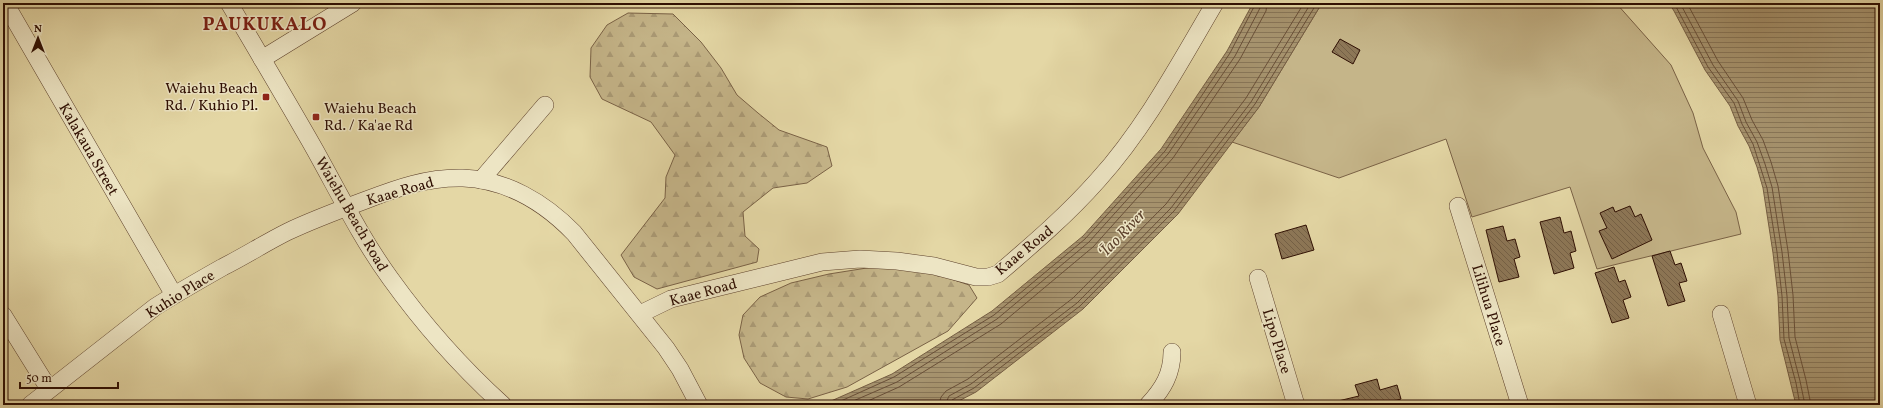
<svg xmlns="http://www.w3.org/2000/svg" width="1883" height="408" viewBox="0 0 1883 408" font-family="Vollkorn,serif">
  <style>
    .grass { fill: #c5b589; stroke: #7a6246 }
    .forest { fill: url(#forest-firs); stroke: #7a6246 }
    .water { fill: url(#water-rules); stroke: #765e43 }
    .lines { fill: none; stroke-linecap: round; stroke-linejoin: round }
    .shore { stroke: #6a5038; stroke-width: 1 }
    .building { fill: url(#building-back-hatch); stroke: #2e0e02 }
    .minor-casing { stroke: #5c402b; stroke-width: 18 }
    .minor { stroke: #ede5c4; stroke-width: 17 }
    .poi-dot { fill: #8f2418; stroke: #ede5c4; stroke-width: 1.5 }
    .labels { text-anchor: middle; stroke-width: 3; stroke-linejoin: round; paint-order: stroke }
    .poi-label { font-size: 15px; fill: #2e0e02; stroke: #ede5c4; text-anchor: end }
    .street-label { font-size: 15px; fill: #2e0e02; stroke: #ede5c4 }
    .water-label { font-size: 16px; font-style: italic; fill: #5e432d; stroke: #ede5c4 }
    .district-label { font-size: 19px; font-weight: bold; letter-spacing: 1px; fill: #7a1f14; stroke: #ede5c4 }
  </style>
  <defs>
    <pattern id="forest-firs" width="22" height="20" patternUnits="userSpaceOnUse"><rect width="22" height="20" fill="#c5b589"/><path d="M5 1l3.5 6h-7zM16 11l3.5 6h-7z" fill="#aa9a75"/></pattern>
    <pattern id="water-rules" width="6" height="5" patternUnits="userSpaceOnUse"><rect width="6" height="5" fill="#a6936e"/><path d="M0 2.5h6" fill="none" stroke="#887658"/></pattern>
    <pattern id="building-back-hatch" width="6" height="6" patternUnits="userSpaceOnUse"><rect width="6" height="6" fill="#8d7757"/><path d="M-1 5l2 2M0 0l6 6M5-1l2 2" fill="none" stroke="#746046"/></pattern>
  </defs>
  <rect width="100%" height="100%" fill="#e4d7a5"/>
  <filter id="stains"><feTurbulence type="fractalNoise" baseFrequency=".005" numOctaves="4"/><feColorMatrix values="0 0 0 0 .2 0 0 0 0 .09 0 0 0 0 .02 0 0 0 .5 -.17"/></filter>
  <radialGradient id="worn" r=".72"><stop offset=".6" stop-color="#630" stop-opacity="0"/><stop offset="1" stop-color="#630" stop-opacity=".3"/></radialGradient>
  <!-- grass -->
  <polygon class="grass" points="1322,3 1616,3 1671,65 1693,113 1703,148 1736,212 1741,234 1597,269 1570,187 1472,217 1446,139 1339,178 1232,142 1259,107"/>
  <!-- forest -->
  <g class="forest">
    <polygon points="628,13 673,14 701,42 721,68 737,95 758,113 779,130 827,147 832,166 807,183 773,188 743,212 745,236 759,249 757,262 657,289 634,277 621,255 665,198 666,177 675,155 651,122 602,99 590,77 591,48 607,25"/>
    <polygon points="913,266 969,285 977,298 948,331 847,387 808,399 786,397 760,383 744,358 739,335 743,315 760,297 791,283 829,274 873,267"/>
  </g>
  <!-- water -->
  <g class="water">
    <polygon points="1253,3 1322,3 1259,107 1178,214 1083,309 976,392 951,405 822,405 892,374 992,311 1083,236 1161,149 1227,51"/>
    <polygon points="1669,3 1880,3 1880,405 1796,405 1780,340 1778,296 1773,253 1763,188 1757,167 1749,146 1738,126 1730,106 1705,70 1674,11"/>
  </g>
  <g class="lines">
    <!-- shore -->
    <g class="shore">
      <polyline points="1674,3 1708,67 1734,103 1742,124 1753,144 1767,188 1777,252 1782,296 1784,339 1796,383 1800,405"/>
      <polyline points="1680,3 1713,65 1738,101 1746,122 1757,142 1765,164 1772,187 1782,252 1787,296 1789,338 1800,381 1805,405"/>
      <polyline points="1687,3 1718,61 1743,98 1752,120 1763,140 1771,162 1778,186 1788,251 1793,295 1795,337 1806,380 1811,405"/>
      <polyline points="832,405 894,377 994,315 1085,239 1165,151 1230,53 1256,3"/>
      <polyline points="844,405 897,382 997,319 1089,242 1168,154 1235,56 1260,8 1261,3"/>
      <polyline points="859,405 899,387 1001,324 1093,247 1173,158 1240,59 1266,11 1267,3"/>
      <polyline points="939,405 941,397 946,391 968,379 1073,298 1166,204 1246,98 1304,3"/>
      <polyline points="945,405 949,396 971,384 1077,303 1171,208 1251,102 1311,3"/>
      <polyline points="950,405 952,400 974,388 1080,306 1174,211 1255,104 1317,3"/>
    </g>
  </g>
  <!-- building -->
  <g class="building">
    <polygon points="1340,39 1360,50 1353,64 1332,52"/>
    <polygon points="1630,206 1635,217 1641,214 1652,240 1612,259 1599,231 1607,228 1600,213 1613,207 1615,212"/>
    <polygon points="1560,217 1564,233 1571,231 1576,251 1570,253 1574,268 1554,274 1540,222"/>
    <polygon points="1306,225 1314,250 1282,259 1275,234"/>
    <polygon points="1503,226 1507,241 1515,239 1520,257 1514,259 1519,277 1499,282 1486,230"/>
    <polygon points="1670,251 1675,265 1681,263 1687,281 1679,283 1685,301 1668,306 1652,256"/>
    <polygon points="1614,267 1619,282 1625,280 1631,297 1623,300 1629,318 1612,323 1595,273"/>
    <polygon points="1377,379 1380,390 1397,385 1401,399 1378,405 1339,405 1338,401 1359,396 1355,385"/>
  </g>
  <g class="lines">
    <defs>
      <g id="minor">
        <polyline points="5,3 174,295"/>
        <path d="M229,3C258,52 287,101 315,150C339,193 361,238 390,278C423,324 461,367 503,405"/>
        <polyline points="262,59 353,3"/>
        <polyline points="481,180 545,105"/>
        <polyline points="1458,206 1520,405"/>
        <polyline points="1258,278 1296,405"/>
        <path d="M640,314L671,299L822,262L860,259L897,261L934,266L976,277H988L998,274C1033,244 1067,215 1098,180C1145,128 1179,64 1215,3"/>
        <polyline points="1721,314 1748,405"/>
        <polyline points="3,315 49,389"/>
        <path d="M30,405L155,307C177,293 200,280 223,267C245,256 265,243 287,232C312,220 339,210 366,200C397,188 428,177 463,178C506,180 544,202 574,233L666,348L680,369L699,405"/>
        <path d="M1148,405C1163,389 1172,374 1172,352"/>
      </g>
    </defs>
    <!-- minor casing -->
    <use href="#minor" class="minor-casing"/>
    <!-- minor -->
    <use href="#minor" class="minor"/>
  </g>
  <!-- markers -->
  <g class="poi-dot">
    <rect x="262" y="93" width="8" height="8" rx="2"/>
    <rect x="312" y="113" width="8" height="8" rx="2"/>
  </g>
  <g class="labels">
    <!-- poi labels -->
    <g class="poi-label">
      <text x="258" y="93">Waiehu Beach<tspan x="258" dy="17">Rd. / Kuhio Pl.</tspan></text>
      <text x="324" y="113" text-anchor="start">Waiehu Beach<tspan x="324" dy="17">Rd. / Ka'ae Rd</tspan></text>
    </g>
    <!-- street labels -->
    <g class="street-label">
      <text transform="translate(89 149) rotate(60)" y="5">Kalakaua Street</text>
      <text transform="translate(400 191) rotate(-16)" y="5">Kaae Road</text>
      <text transform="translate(352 214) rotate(60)" y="5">Waiehu Beach Road</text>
      <text transform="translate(1024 250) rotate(-39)" y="5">Kaae Road</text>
      <text transform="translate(703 292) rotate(-15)" y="5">Kaae Road</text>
      <text transform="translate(180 294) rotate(-32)" y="5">Kuhio Place</text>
      <text transform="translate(1489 305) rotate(73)" y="5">Lilihua Place</text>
      <text transform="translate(1277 341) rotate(73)" y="5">Lipo Place</text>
    </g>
    <!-- water labels -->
    <g class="water-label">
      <text transform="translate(1121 233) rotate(-46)" y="6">ʻĪao River</text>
    </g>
    <!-- district labels -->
    <g class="district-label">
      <text x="265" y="30">PAUKUKALO</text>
    </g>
  </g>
  <!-- margin -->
  <rect width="1883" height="408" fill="none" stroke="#e4d7a5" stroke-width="16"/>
  <rect x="4" y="4" width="1875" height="400" fill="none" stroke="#2e0e02" stroke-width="2"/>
  <rect x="8" y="8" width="1867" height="392" fill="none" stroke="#2e0e02"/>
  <!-- north arrow -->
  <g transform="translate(38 38)" stroke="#ede5c4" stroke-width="3" paint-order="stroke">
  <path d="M0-3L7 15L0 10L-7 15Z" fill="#2e0e02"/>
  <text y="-6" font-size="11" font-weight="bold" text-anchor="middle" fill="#2e0e02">N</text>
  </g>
  <!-- scale -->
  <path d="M20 382v6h98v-6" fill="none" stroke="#2e0e02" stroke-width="2"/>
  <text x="26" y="382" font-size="12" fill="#2e0e02" stroke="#ede5c4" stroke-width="3" paint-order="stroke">50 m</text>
  <rect width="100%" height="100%" filter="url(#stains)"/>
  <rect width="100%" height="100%" fill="url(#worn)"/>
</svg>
